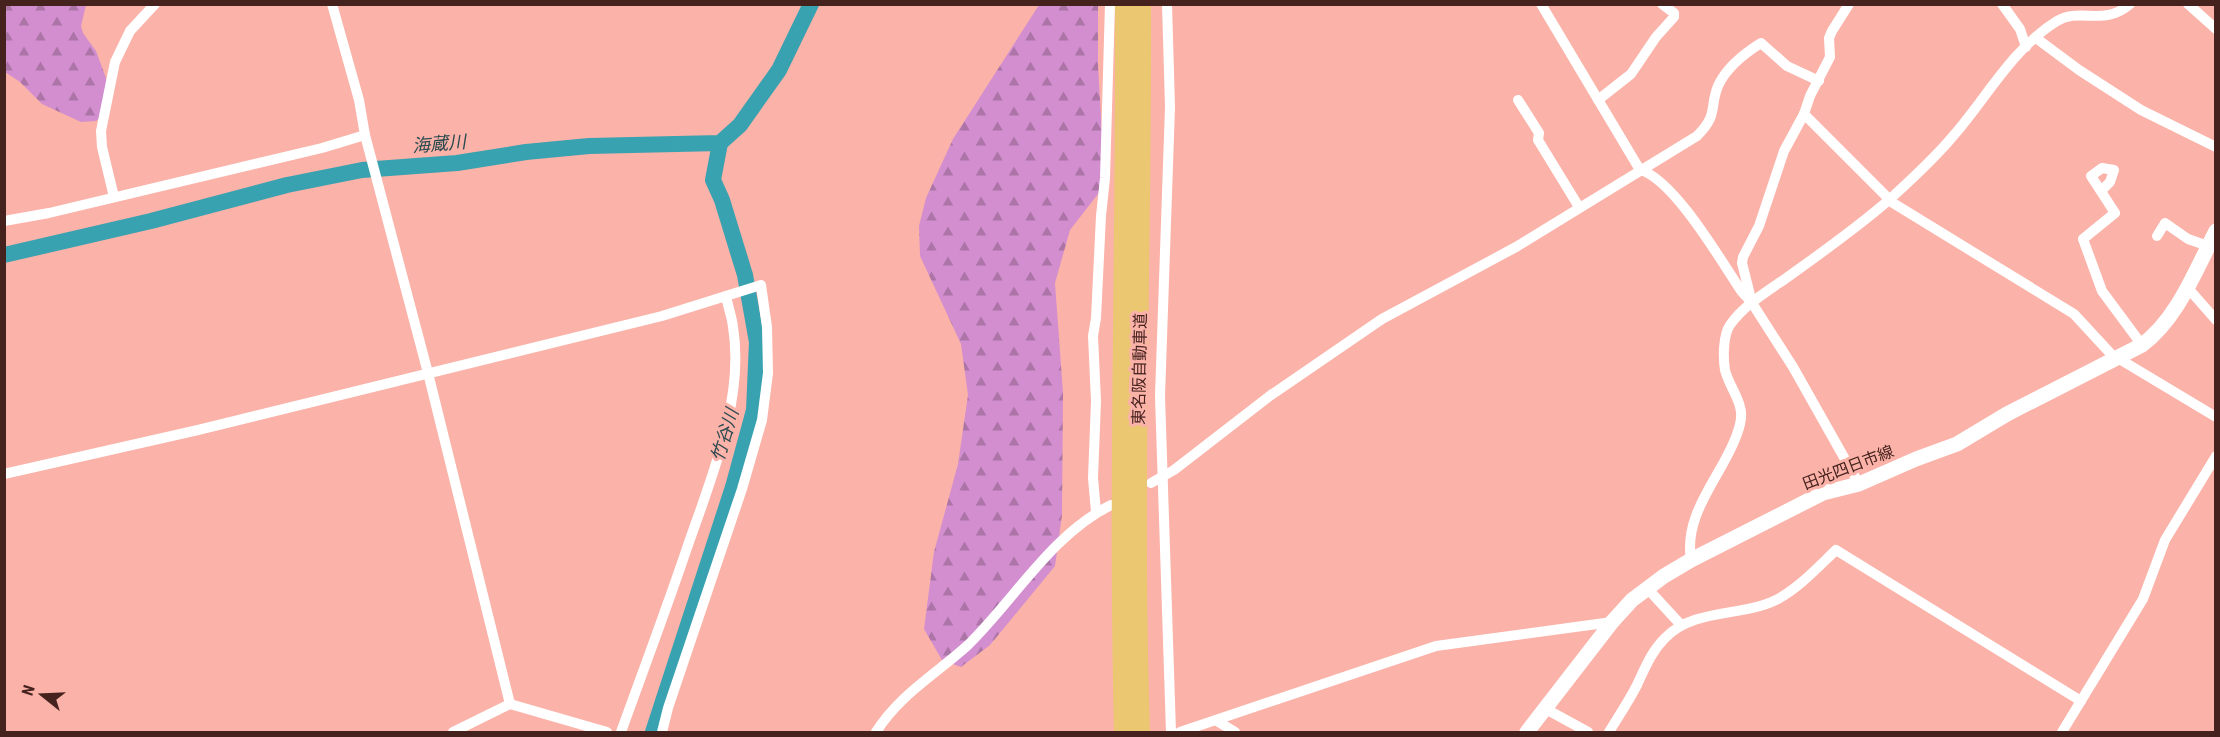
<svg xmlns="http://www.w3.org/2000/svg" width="2220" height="737" viewBox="0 0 2220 737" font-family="'Roboto Condensed','Noto Sans JP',sans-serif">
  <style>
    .forest { fill: url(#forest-firs) }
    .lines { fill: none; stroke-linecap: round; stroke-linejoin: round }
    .river { stroke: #38a2b0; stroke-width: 16 }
    .street { stroke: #fff; stroke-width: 10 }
    .secondary { stroke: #fff; stroke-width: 15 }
    .highway { stroke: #eac770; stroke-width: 20 }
    .labels { text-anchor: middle; stroke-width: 6; stroke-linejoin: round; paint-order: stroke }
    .street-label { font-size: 16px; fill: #45221e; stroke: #fbb2a8 }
    .water-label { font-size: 18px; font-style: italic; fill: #2a4a4f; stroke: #fbb2a8 }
  </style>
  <defs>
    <pattern id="forest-firs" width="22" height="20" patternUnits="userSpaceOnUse" patternTransform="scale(1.5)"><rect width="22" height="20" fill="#d28ecf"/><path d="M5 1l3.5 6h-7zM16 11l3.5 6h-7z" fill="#ac74a7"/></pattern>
  </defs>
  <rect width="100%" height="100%" fill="#fbb2a8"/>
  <!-- forest -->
  <g class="forest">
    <polygon points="4,5 86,5 81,26 83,33 96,51 106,78 106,112 96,121 81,122 42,104 20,82 5,72"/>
    <polygon points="1039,5 1098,5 1098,66 1105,185 1070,230 1055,283 1063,393 1062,515 1055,566 990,645 961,667 942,660 924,629 934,552 958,464 968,395 961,344 920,256 919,226 926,198 953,139"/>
  </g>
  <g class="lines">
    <!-- river -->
    <g class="river">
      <polyline points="4,255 151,221 287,185 362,170 457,163 526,152 589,146 720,143 740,125 779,70 811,4"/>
      <polyline points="653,732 733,487 754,410 757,342 745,275 722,200 713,180 720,143"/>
    </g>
    <!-- street -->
    <g class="street">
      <polyline points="332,4 359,100 365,135 428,373 510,704"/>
      <polyline points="1167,4 1170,107 1160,396 1171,732"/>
      <path d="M1541,4L1640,170C1674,179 1721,261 1742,292L1752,303L1793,367L1859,484"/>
      <polyline points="1849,4 1832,31 1829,38 1830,57 1810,96 1804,114 1893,203 2074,314 2111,354 2216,417"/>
      <polyline points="2002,4 2020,29 2026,47"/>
      <polyline points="2188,4 2216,29"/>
      <polyline points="2036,38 2079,70 2141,110 2216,147"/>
      <polyline points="1518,100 1539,133 1538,140 1579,207"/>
      <polyline points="1598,100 1631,74 1656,37 1674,17 1674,13 1662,4"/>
      <polyline points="2101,191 2110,182 2114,170 2102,168 2091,176 2115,213 2083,239 2102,291 2142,345"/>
      <polyline points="114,197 102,147 101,131 115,62 130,31 155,4"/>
      <polyline points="4,221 49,213 322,148 365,135"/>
      <polyline points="2157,236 2165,223 2188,239 2208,246"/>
      <polyline points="2187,287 2216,320"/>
      <polyline points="1751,299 1742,263 1743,257 1759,226 1784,151 1804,114"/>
      <polyline points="4,474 198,430 662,316 761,285 767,327 768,373 762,420 742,489 668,708 662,732"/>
      <path d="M1151,483L1174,470L1271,395L1382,319L1516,247L1697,136C1719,114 1709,108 1718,86C1726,68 1745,53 1761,43L1787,66L1819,81"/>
      <polyline points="1096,512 1093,478 1096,401 1093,336 1096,318 1101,216 1105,178 1110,4"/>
      <path d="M1691,560C1683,512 1723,475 1737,434C1740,426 1743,416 1740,407C1737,394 1728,383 1725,370C1723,358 1723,335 1730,325C1743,306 1766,292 1785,279C1821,253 1857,228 1890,199C1912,179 1935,158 1954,135C1987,97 2013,48 2057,21C2080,7 2104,27 2130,4"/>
      <polyline points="1647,588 1681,625"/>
      <polyline points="1544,708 1588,732"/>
      <polyline points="1217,721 1235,732"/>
      <polyline points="453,732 510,704 607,732"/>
      <path d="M621,732C643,671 666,610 687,548C710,481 745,400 733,327C732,317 728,307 726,296"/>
      <path d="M876,732C899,695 936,674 968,645C1015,599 1051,535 1111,505"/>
      <polyline points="1180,732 1436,646 1612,622"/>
      <path d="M1609,732C1618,717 1629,701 1637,685C1645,668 1651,652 1665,638C1694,608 1741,617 1776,600C1799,588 1818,567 1836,550L2081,701"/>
      <polyline points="2062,732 2143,599 2165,540 2216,456"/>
    </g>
    <!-- secondary -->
    <path class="secondary" d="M1527,732L1612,622L1632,600L1664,576L1691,560L1823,493L1859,484L1916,459L1957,444L2007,414L2142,345C2178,318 2195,271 2216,231"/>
    <!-- highway -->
    <g class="highway">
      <path d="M1124,732C1118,490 1126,247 1125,4"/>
      <path d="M1140,732C1132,490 1142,247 1141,4"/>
    </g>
  </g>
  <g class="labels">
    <!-- street labels -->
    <g class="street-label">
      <text transform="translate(1139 369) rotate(-89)" y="6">東名阪自動車道</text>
      <text transform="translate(1848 467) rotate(-21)" y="6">田光四日市線</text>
    </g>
    <!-- water labels -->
    <g class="water-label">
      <text transform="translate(439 144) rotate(-5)" y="6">海蔵川</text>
      <text transform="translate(725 435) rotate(-73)" y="6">竹谷川</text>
    </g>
  </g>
  <!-- border -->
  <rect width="2220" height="737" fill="none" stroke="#45221e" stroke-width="12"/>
  <!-- north arrow -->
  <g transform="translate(42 695) rotate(288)" stroke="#fbb2a8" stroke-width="4.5" paint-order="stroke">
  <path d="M0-4.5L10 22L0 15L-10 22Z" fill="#45221e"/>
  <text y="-9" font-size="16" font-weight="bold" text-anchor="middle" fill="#45221e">N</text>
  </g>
</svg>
